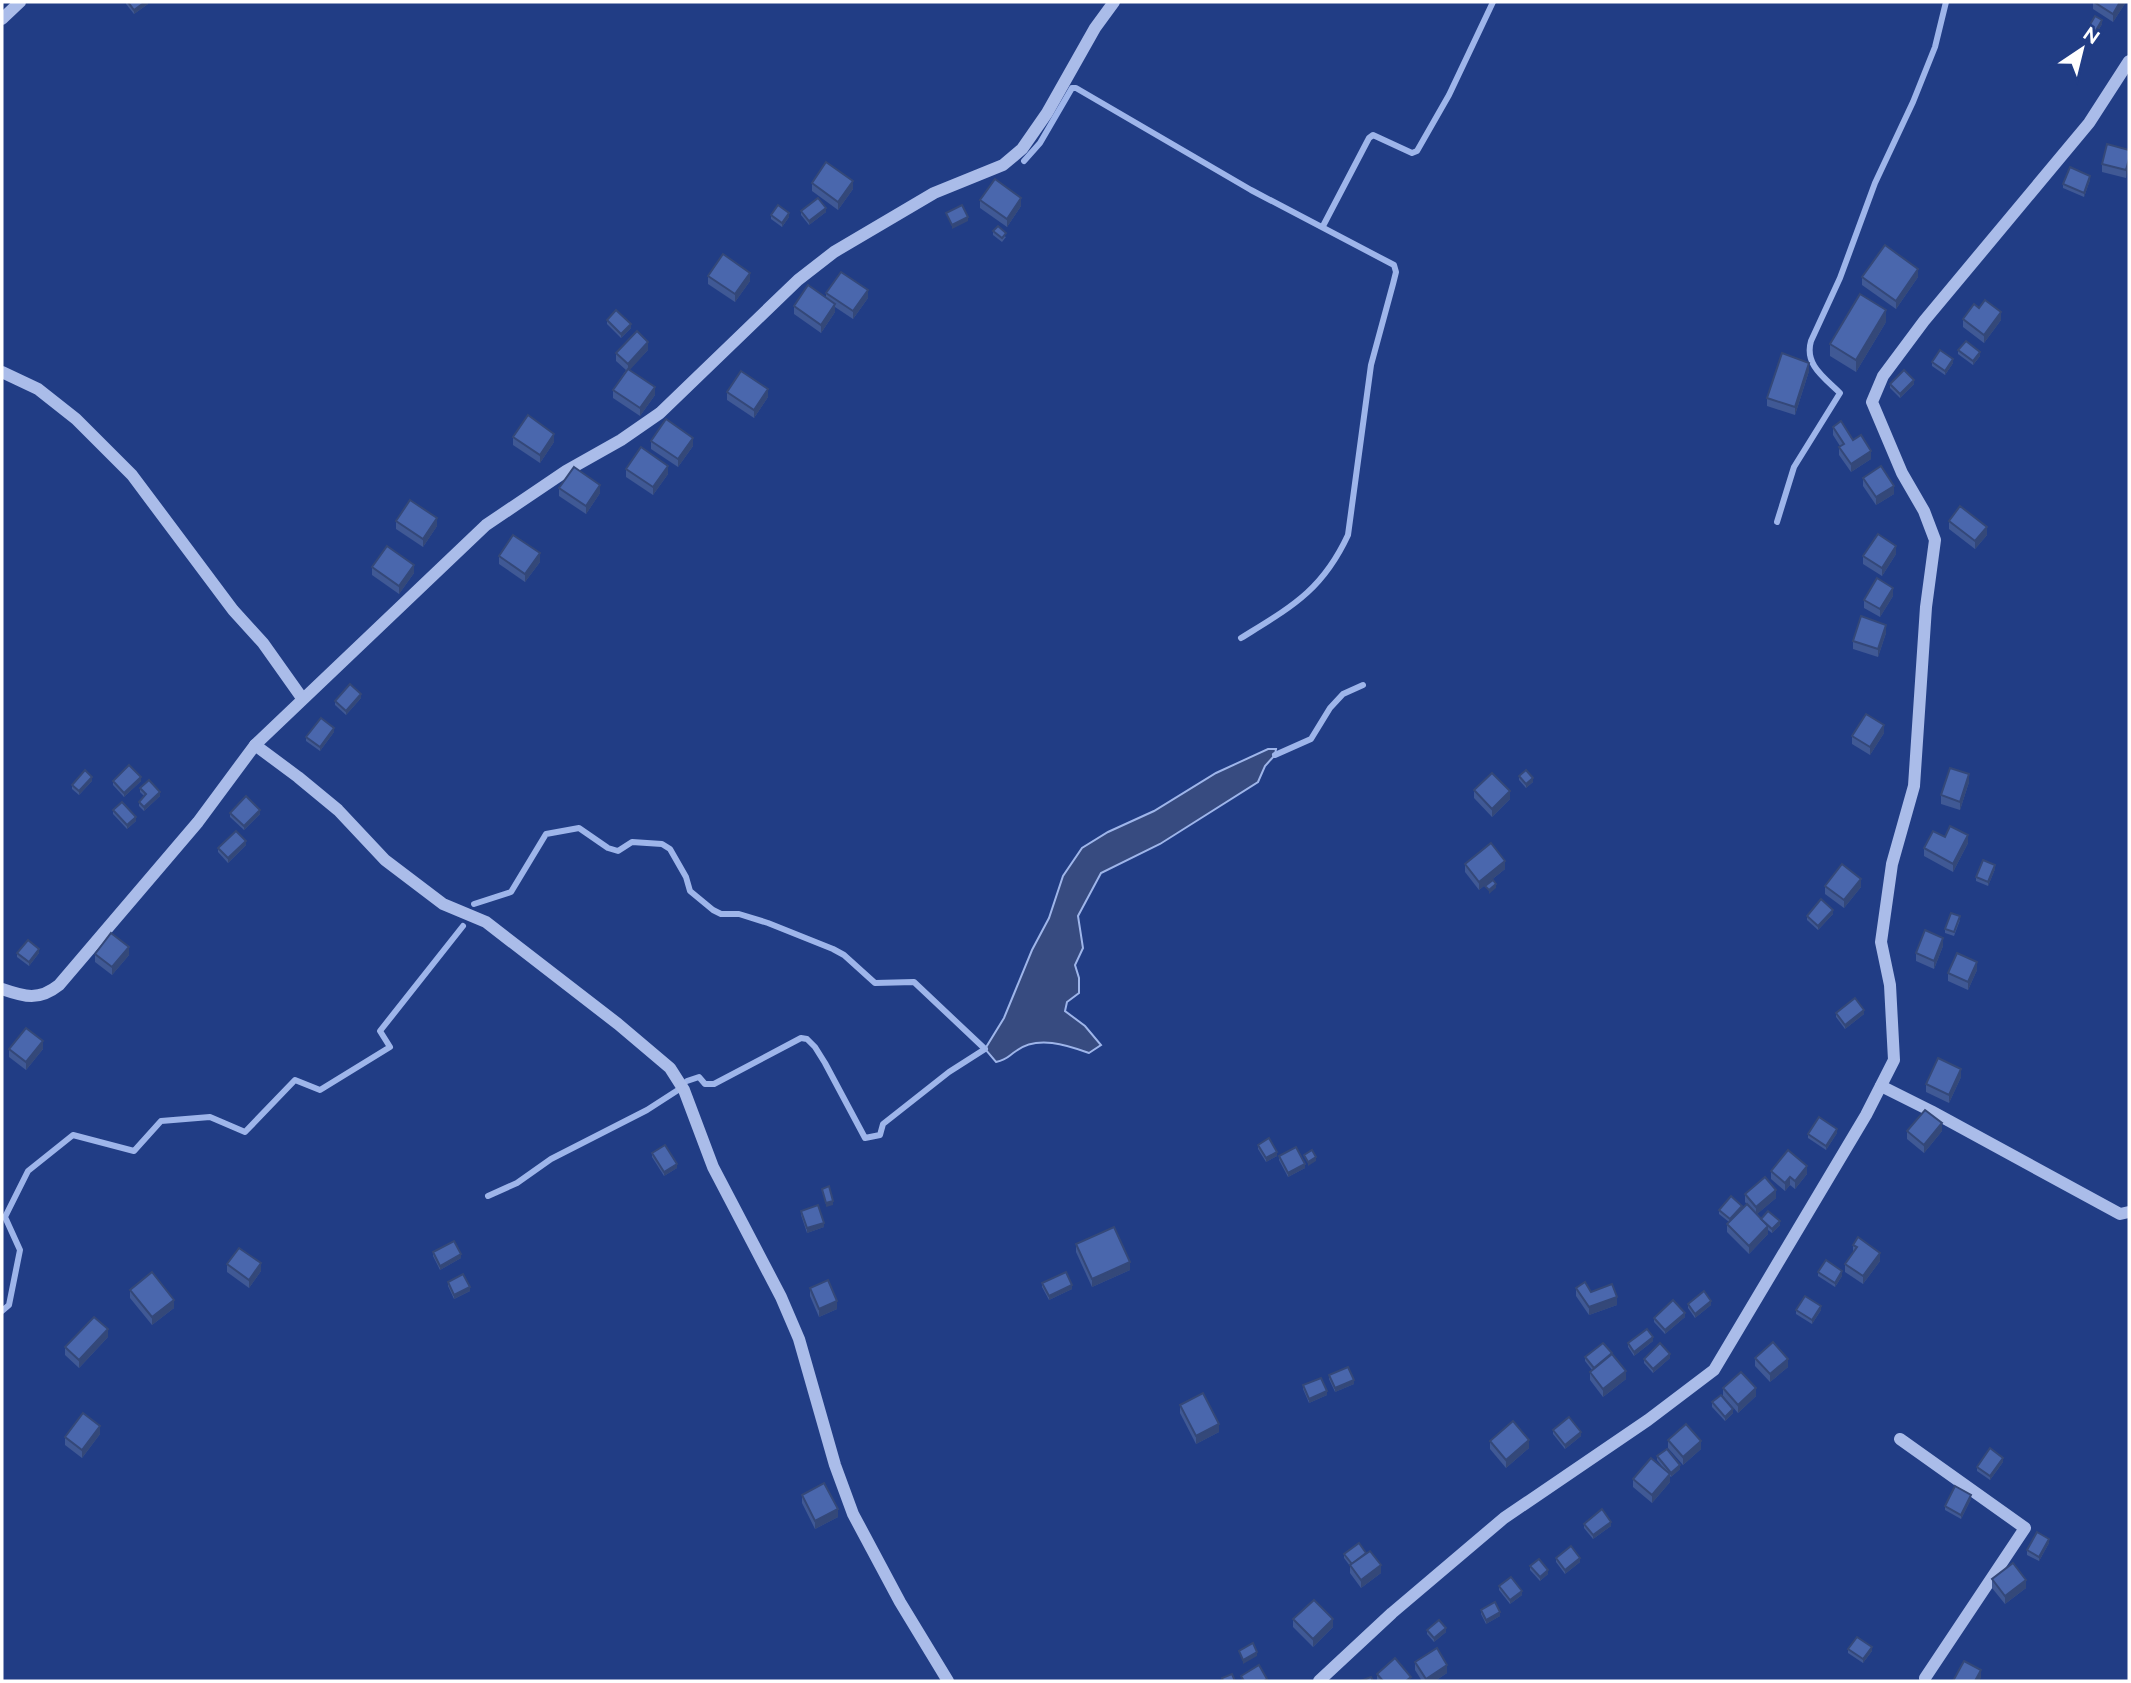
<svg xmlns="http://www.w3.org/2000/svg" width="2131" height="1683" viewBox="0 0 2131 1683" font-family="Raleway,sans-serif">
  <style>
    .water { fill: #374b80; stroke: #9eb5ea; stroke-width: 2 }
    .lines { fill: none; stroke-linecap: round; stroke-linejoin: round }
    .stream { stroke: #9eb5ea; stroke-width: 6 }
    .minor { stroke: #aabce9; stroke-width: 12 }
    .wall { fill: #405995 }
    .shaded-wall { fill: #344879 }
    .building { fill: #4a67ad; stroke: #344879; stroke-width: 2 }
  </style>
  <rect width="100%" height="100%" fill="#213d85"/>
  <!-- water -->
  <path class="water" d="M1268,749H1276L1275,755L1265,766L1258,782L1160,844L1101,873L1078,916L1083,948L1075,965L1079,978V993L1067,1002L1065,1011L1085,1026L1101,1045L1089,1053C1067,1045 1037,1035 1016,1051C1007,1057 1008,1059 996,1062L985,1049L1004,1018L1032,950L1049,918L1063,876L1082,848L1108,832L1154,811L1216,773Z"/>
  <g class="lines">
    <!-- stream -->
    <g class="stream">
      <path d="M1024,161L1040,143L1072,88H1076L1251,190L1394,265L1396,272L1393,284L1371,365L1348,535C1322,591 1291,607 1241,638"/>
      <polyline points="1323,226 1369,138 1373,135 1412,153 1417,151 1449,95 1493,2"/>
      <path d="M1777,522L1794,467L1840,393C1825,378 1804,365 1811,341L1840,278L1875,183L1913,102L1935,47L1946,2"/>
      <polyline points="1275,755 1311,739 1330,708 1343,694 1363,685"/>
      <polyline points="474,904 511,892 546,834 579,828 608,848 618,851 632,842 662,844 670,849 686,877 690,891 713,910 721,914 739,914 768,923 833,949 844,955 875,983 914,982 985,1049 949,1072 883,1124 880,1135 865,1138 825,1063 815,1047 807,1039 801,1038 714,1084 705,1084 699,1077 687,1081"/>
      <polyline points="488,1196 517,1183 551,1159 647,1110 678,1090"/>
      <polyline points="2,1311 9,1305 20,1250 5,1217 28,1171 73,1135 134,1151 161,1121 210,1117 245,1132 295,1080 320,1090 390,1047 380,1031 463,926"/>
    </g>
    <!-- minor -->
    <g class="minor">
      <polyline points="2,19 20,2"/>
      <polyline points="2,372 38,389 76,419 132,475 233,610 263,643 302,698"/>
      <polyline points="255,745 298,777 338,810 385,860 443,904 486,922 618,1024 670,1068 684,1090 713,1167 781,1297 799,1339 835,1465 853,1514 900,1602 948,1681"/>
      <path d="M2,989C25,997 39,1001 59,985L198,822L255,745L486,525L566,471L621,440L660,413L798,280L834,252L934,193L1003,165L1022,149L1047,113L1095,28L1114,2"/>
      <polyline points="1881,1086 1931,1111 2120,1214 2129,1212"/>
      <polyline points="1900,1439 2025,1528 1925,1678"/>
      <polyline points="1319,1681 1392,1613 1504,1518 1648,1420 1714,1370 1866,1115 1894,1060 1890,985 1881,942 1892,864 1914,786 1926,607 1935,540 1924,511 1902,473 1872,402 1883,376 1924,321 2089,123 2129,61"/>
    </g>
  </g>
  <!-- wall -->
  <g class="wall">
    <polygon points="126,2 148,2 148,4 134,14 126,4"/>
    <polygon points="2093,2 2126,2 2113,22 2093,9"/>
    <polygon points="2102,24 2095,36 2088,32 2088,28"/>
    <polygon points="2129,150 2126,178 2102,172 2102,164"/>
    <polygon points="2090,180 2084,197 2063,188 2063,184"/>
    <polygon points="812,183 853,189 838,210 812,191"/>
    <polygon points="980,200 1021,206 1007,227 980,208"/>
    <polygon points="801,211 826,212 809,225 801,215"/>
    <polygon points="771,215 789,217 782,227 771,219"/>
    <polygon points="993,231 1006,237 1002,242 993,235"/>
    <polygon points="708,276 750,281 735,302 708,284"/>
    <polygon points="1862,277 1918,277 1896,309 1862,285"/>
    <polygon points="826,293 868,298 853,319 835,307 835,312 821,333 794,314 794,306 826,298"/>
    <polygon points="1979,308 2001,320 1984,343 1963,327 1963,319"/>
    <polygon points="607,320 631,328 621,338 607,324"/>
    <polygon points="1886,322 1856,372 1830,356 1830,344"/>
    <polygon points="648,350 629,370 655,395 640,416 613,398 613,390 626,370 616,361 616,353"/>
    <polygon points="1958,350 1980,356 1973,365 1958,354"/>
    <polygon points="1932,362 1953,363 1945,375 1932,366"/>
    <polygon points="1809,371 1795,415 1767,406 1767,398"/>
    <polygon points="1890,384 1914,384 1900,398 1890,388"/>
    <polygon points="727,392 768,397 754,418 727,400"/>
    <polygon points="1833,427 1853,440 1871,459 1851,472 1839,455 1839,447 1840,446 1833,435"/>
    <polygon points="513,437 554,442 540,463 513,445"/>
    <polygon points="651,441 693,446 678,467 651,449"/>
    <polygon points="626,469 668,474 653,495 626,477"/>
    <polygon points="1863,478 1894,494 1876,505 1863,486"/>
    <polygon points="559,488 600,493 586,514 559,496"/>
    <polygon points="396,521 437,526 423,547 396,529"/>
    <polygon points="1949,521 1987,535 1975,549 1949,529"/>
    <polygon points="1896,554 1882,576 1863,564 1863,556"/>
    <polygon points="499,556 540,562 525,582 499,564"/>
    <polygon points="372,567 414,573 399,594 372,575"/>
    <polygon points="1893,596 1880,617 1864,608 1864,600"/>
    <polygon points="1886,633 1878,657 1853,649 1853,641"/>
    <polygon points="361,698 346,715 335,705 335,701"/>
    <polygon points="334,732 320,751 306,741 306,737"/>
    <polygon points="1884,733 1870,755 1852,744 1852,736"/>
    <polygon points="1519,776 1533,782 1526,788 1519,780"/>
    <polygon points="92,781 79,795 72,789 72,785"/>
    <polygon points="113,781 141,781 124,797 113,785"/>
    <polygon points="1969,782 1960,810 1941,804 1941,795"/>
    <polygon points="140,788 160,796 144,811 139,806 139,802 144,796 140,792"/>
    <polygon points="1474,790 1510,799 1492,817 1474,798"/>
    <polygon points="113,810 136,821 127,829 113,814"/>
    <polygon points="230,813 260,814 244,830 230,817"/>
    <polygon points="1945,837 1968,843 1953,872 1924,856 1924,848"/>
    <polygon points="246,845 228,863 218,852 218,848"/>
    <polygon points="1465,864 1505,869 1479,890 1465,872"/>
    <polygon points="1995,869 1988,886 1976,881 1976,877"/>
    <polygon points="1825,886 1861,887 1844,908 1825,894"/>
    <polygon points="1833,914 1818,930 1807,920 1807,916"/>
    <polygon points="1960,920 1954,936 1945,933 1945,929"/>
    <polygon points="1943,946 1934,969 1916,961 1916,953"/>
    <polygon points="17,953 39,953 29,966 17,957"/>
    <polygon points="95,954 129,955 112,975 95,962"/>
    <polygon points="1977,970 1968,990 1948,981 1948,973"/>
    <polygon points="1836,1013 1864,1014 1845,1029 1836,1017"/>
    <polygon points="9,1049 43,1049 26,1070 9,1057"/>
    <polygon points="1961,1077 1949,1103 1926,1092 1926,1084"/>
    <polygon points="1907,1131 1942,1131 1924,1153 1907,1139"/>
    <polygon points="1837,1133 1826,1150 1808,1138 1808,1134"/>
    <polygon points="1258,1145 1277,1156 1266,1162 1258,1149"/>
    <polygon points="652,1153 677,1168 664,1176 652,1157"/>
    <polygon points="1279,1156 1305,1168 1288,1177 1279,1160"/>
    <polygon points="1771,1171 1807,1174 1795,1189 1790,1185 1785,1191 1771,1179"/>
    <polygon points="1745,1194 1776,1198 1757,1214 1761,1219 1780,1225 1772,1233 1768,1230 1768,1234 1749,1254 1727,1232 1727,1224 1729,1222 1719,1214 1719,1210 1742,1209 1748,1206 1745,1202"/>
    <polygon points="801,1211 824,1227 807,1233 801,1215"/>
    <polygon points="1076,1244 1130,1270 1092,1287 1076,1252"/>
    <polygon points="1853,1245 1880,1261 1863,1284 1845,1272 1845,1264 1853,1253"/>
    <polygon points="433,1252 461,1258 440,1270 433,1256"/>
    <polygon points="227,1264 261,1271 249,1288 227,1272"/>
    <polygon points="1818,1272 1842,1276 1835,1287 1818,1276"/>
    <polygon points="448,1282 470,1291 454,1299 448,1286"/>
    <polygon points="1042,1283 1072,1289 1049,1300 1042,1287"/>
    <polygon points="810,1288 837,1309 819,1317 810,1296"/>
    <polygon points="1576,1288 1591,1292 1617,1305 1589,1315 1576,1296"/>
    <polygon points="130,1290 174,1308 152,1325 130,1298"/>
    <polygon points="1688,1304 1711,1305 1695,1318 1688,1308"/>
    <polygon points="1796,1310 1821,1310 1812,1324 1796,1314"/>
    <polygon points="1685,1317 1665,1334 1654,1322 1654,1318"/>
    <polygon points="108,1337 79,1368 65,1355 65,1347"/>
    <polygon points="1653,1341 1634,1356 1628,1347 1628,1343"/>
    <polygon points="1612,1354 1626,1379 1603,1397 1590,1380 1590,1372 1592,1370 1585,1361 1585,1357"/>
    <polygon points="1670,1358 1653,1373 1644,1363 1644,1359"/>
    <polygon points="1755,1358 1788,1367 1770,1382 1755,1366"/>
    <polygon points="1329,1375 1354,1384 1335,1392 1329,1379"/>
    <polygon points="1303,1385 1327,1395 1309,1403 1303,1389"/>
    <polygon points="1723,1388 1756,1396 1738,1413 1723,1396"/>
    <polygon points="1712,1402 1733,1413 1725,1421 1712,1407"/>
    <polygon points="1180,1405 1219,1432 1196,1444 1180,1413"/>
    <polygon points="1553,1430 1581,1436 1565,1449 1553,1434"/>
    <polygon points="100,1434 82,1458 65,1445 65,1437"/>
    <polygon points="1668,1440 1701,1449 1683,1465 1668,1448"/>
    <polygon points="1490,1441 1529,1448 1506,1468 1490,1449"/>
    <polygon points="1657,1456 1680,1469 1671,1477 1670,1476 1670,1482 1652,1503 1633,1487 1633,1479 1665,1470 1657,1460"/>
    <polygon points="2003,1462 1990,1480 1977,1471 1977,1467"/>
    <polygon points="802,1495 838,1517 815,1529 802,1503"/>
    <polygon points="1971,1499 1961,1519 1945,1510 1945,1506"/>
    <polygon points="1584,1524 1611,1526 1593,1539 1584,1528"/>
    <polygon points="2049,1543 2039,1561 2027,1555 2027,1550"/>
    <polygon points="1344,1554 1381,1573 1361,1588 1350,1573 1350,1566 1344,1558"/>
    <polygon points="1556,1558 1580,1562 1565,1574 1556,1562"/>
    <polygon points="1530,1566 1548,1574 1540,1581 1530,1570"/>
    <polygon points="1992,1579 2026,1588 2005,1604 1992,1588"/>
    <polygon points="1499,1586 1522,1595 1510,1604 1499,1590"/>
    <polygon points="1481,1610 1500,1616 1486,1624 1481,1614"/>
    <polygon points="1293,1619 1333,1627 1313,1647 1293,1627"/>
    <polygon points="1427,1630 1446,1632 1434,1642 1427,1634"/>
    <polygon points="1848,1649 1872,1651 1863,1663 1848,1653"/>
    <polygon points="1415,1662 1447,1673 1435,1681 1422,1681 1415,1670"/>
    <polygon points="1377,1674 1411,1681 1377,1681"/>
  </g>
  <!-- shaded-wall -->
  <g class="shaded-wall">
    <polygon points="145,2 148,2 148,4 134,14 134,10"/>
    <polygon points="2120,2 2126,2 2113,22 2113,14"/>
    <polygon points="2102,20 2102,24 2095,36 2095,32"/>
    <polygon points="2129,159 2129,167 2126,178 2126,170"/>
    <polygon points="2090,176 2090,180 2084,197 2084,193"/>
    <polygon points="853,181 853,189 838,210 838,202"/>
    <polygon points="1021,198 1021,206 1007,227 1007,219"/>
    <polygon points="826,208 826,212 809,225 809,221"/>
    <polygon points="789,213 789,217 782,227 782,223"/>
    <polygon points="968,217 968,221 952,229 952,225"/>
    <polygon points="1918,269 1918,277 1896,309 1896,301"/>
    <polygon points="750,273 750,281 735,302 735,294"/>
    <polygon points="868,290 868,298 853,319 853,311"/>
    <polygon points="835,304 835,312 821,333 821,325"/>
    <polygon points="1886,310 1886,322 1856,372 1856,360"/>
    <polygon points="2001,312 2001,320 1984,343 1984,335"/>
    <polygon points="631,324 631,328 621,338 621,334"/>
    <polygon points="648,342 648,350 628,372 628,364"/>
    <polygon points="1980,352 1980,356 1973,365 1973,361"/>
    <polygon points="1953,359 1953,363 1945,375 1945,371"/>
    <polygon points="1809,363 1809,371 1795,415 1795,407"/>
    <polygon points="1914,380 1914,384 1900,398 1900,394"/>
    <polygon points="655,387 655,395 640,416 640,408"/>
    <polygon points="768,389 768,397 754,418 754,410"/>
    <polygon points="554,434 554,442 540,463 540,455"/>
    <polygon points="693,438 693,446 678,467 678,459"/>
    <polygon points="1871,451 1871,459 1851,472 1851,464"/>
    <polygon points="668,466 668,474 653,495 653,487"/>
    <polygon points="600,485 600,493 586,514 586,506"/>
    <polygon points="1894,486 1894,494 1876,505 1876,497"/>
    <polygon points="437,518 437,526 423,547 423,539"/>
    <polygon points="1987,527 1987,535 1975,549 1975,541"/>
    <polygon points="1896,546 1896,554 1882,576 1882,568"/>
    <polygon points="540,553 540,562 525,582 525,574"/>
    <polygon points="414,565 414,573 399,594 399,586"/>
    <polygon points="1893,588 1893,596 1880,617 1880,609"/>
    <polygon points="1886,625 1886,633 1878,657 1878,649"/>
    <polygon points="361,694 361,698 346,715 346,711"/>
    <polygon points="1884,725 1884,733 1870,755 1870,747"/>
    <polygon points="334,728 334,732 320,751 320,747"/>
    <polygon points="1969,774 1969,782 1960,810 1960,802"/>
    <polygon points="92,777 92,781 79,795 79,791"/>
    <polygon points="141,777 141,781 124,797 124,793"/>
    <polygon points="1533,778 1533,782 1526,788 1526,784"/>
    <polygon points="1510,791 1510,799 1492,817 1492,809"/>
    <polygon points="160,792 160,796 144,811 144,807"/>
    <polygon points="260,810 260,814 244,830 244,826"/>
    <polygon points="136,817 136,821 127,829 127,825"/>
    <polygon points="1968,835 1968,843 1953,872 1953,864"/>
    <polygon points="246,841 246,845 228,863 228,858"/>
    <polygon points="1505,861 1505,869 1479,890 1479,882"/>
    <polygon points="1995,865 1995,869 1988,886 1988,882"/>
    <polygon points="1861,879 1861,887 1844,908 1844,900"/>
    <polygon points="1496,884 1496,888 1489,894 1489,890"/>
    <polygon points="1833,910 1833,914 1818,930 1818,926"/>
    <polygon points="1943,938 1943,946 1934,969 1934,961"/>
    <polygon points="129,947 129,955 112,975 112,967"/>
    <polygon points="39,949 39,953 29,966 29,962"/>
    <polygon points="1977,962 1977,970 1968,990 1968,982"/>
    <polygon points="1864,1010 1864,1014 1845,1029 1845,1025"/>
    <polygon points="43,1041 43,1049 26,1070 26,1062"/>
    <polygon points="1961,1069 1961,1077 1949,1103 1949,1095"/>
    <polygon points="1942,1123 1942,1131 1924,1153 1924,1145"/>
    <polygon points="1837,1129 1837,1133 1826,1150 1826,1146"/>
    <polygon points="1277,1152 1277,1156 1266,1162 1266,1158"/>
    <polygon points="1316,1157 1316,1161 1308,1166 1308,1162"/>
    <polygon points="677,1164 677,1168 664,1176 664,1172"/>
    <polygon points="1305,1164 1305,1168 1288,1177 1288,1173"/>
    <polygon points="1807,1166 1807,1174 1795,1189 1795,1181"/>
    <polygon points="1790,1177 1790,1185 1785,1191 1785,1183"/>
    <polygon points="1776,1190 1776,1198 1756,1215 1756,1207"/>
    <polygon points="833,1201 833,1205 826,1207 826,1203"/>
    <polygon points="1742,1206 1742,1210 1730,1223 1730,1219"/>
    <polygon points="1780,1221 1780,1225 1772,1233 1772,1229"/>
    <polygon points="824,1223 824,1227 807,1233 807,1228"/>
    <polygon points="1768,1226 1768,1234 1749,1254 1749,1246"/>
    <polygon points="1880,1253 1880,1261 1863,1284 1863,1276"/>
    <polygon points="461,1254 461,1258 440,1270 440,1266"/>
    <polygon points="1130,1262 1130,1270 1092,1287 1092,1279"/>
    <polygon points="261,1263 261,1271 249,1288 249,1280"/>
    <polygon points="1842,1271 1842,1276 1835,1287 1835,1283"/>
    <polygon points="1072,1285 1072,1289 1049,1300 1049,1296"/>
    <polygon points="470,1287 470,1291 454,1299 454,1295"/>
    <polygon points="1617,1297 1617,1305 1589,1315 1589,1307"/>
    <polygon points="174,1300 174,1308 152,1325 152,1317"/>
    <polygon points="837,1301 837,1309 819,1317 819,1309"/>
    <polygon points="1711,1301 1711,1305 1695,1318 1695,1314"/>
    <polygon points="1821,1306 1821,1310 1812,1324 1812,1320"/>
    <polygon points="1685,1313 1685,1317 1665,1334 1665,1330"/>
    <polygon points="108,1329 108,1337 79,1368 79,1360"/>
    <polygon points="1653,1337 1653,1341 1634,1356 1634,1352"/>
    <polygon points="1670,1354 1670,1358 1653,1373 1653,1369"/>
    <polygon points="1788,1359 1788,1367 1770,1382 1770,1374"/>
    <polygon points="1626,1371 1626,1379 1603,1397 1603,1389"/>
    <polygon points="1354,1380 1354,1384 1335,1392 1335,1388"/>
    <polygon points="1756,1388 1756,1396 1738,1413 1738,1405"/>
    <polygon points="1327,1391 1327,1395 1309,1403 1309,1399"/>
    <polygon points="1733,1409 1733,1413 1725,1421 1725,1417"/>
    <polygon points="1219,1424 1219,1432 1196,1444 1196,1436"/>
    <polygon points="100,1426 100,1434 82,1458 82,1450"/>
    <polygon points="1581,1432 1581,1436 1565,1449 1565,1445"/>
    <polygon points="1529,1440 1529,1448 1506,1468 1506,1460"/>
    <polygon points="1701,1441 1701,1449 1683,1465 1683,1457"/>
    <polygon points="2003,1458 2003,1462 1990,1480 1990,1476"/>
    <polygon points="1680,1465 1680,1469 1671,1477 1671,1473"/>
    <polygon points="1670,1474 1670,1482 1652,1503 1652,1495"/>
    <polygon points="1971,1495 1971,1499 1961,1519 1961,1515"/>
    <polygon points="838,1509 838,1517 815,1529 815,1521"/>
    <polygon points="1611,1522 1611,1526 1593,1539 1593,1535"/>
    <polygon points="2049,1539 2049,1543 2039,1561 2039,1557"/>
    <polygon points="1580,1558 1580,1562 1565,1574 1565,1570"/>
    <polygon points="1381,1565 1381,1573 1361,1588 1361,1580"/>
    <polygon points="1548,1570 1548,1574 1540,1581 1540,1577"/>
    <polygon points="2026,1580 2026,1588 2005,1604 2005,1596"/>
    <polygon points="1522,1591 1522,1595 1510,1604 1510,1600"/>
    <polygon points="1500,1612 1500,1616 1486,1624 1486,1620"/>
    <polygon points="1333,1619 1333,1627 1313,1647 1313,1639"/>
    <polygon points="1446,1628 1446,1632 1434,1642 1434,1638"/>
    <polygon points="1872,1647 1872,1651 1863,1663 1863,1659"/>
    <polygon points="1257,1652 1257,1656 1243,1664 1243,1660"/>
    <polygon points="1447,1665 1447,1673 1435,1681 1426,1681 1426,1679"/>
    <polygon points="1981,1670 1981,1678 1979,1681 1975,1681"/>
  </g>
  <!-- building -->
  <g class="building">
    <polygon points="128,2 145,2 134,10"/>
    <polygon points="2094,2 2120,2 2113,14"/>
    <polygon points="2095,16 2102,20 2095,32 2088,28"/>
    <polygon points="2107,144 2129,150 2129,159 2126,170 2102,164"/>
    <polygon points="826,162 853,181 838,202 812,183"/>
    <polygon points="2070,167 2090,176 2084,193 2063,184"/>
    <polygon points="995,179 1021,198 1007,219 980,200"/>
    <polygon points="818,198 826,208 809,221 801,211"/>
    <polygon points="778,205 789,213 782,223 771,215"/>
    <polygon points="962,205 968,217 952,225 946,213"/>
    <polygon points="998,226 1006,233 1002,238 993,231"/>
    <polygon points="1885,245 1918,269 1896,301 1862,277"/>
    <polygon points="723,254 750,273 735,294 708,276"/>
    <polygon points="841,272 868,290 853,311 826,293"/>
    <polygon points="808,285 835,304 821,325 794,306"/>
    <polygon points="1860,294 1886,310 1856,360 1830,344"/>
    <polygon points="1985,300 2001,312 1984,335 1963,319 1974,304 1979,308"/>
    <polygon points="616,310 631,324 621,334 607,320"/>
    <polygon points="637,331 648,342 628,364 616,353"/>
    <polygon points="1966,341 1980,352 1973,361 1958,350"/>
    <polygon points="1940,350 1953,359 1945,371 1932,362"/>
    <polygon points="1782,353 1809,363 1795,407 1767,398"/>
    <polygon points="628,369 655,387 640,408 613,390"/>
    <polygon points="1904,370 1914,380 1900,394 1890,384"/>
    <polygon points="741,371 768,389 754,410 727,392"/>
    <polygon points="528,415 554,434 540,455 513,437"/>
    <polygon points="666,419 693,438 678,459 651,441"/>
    <polygon points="1841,421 1853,440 1861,435 1871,451 1851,464 1839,447 1844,444 1833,427"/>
    <polygon points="641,447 668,466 653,487 626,469"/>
    <polygon points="1881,466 1894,486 1876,497 1863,478"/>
    <polygon points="574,467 600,485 586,506 559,488"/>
    <polygon points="410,500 437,518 423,539 396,521"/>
    <polygon points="1960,506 1987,527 1975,541 1949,521"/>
    <polygon points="1878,534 1896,546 1882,568 1863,556"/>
    <polygon points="513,535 540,553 525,574 499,556"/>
    <polygon points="387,546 414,565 399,586 372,567"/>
    <polygon points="1877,578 1893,588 1880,609 1864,600"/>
    <polygon points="1861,616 1886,625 1878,649 1853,641"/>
    <polygon points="350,684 361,694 346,711 335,701"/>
    <polygon points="1866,714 1884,725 1870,747 1852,736"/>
    <polygon points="321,718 334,728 320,747 306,737"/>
    <polygon points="129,765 141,777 124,793 113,781"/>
    <polygon points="1950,768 1969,774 1960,802 1941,795"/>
    <polygon points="85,770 92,777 79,791 72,785"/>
    <polygon points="1526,770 1533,778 1526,784 1519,776"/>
    <polygon points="1492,773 1510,791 1492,809 1474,790"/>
    <polygon points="149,780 160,792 144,807 139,802 146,794 140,788"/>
    <polygon points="246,796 260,810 244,826 230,813"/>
    <polygon points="122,802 136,817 127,825 113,810"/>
    <polygon points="1950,826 1968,835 1953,864 1924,848 1933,831 1945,837"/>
    <polygon points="236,831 246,841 228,858 218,848"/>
    <polygon points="1491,843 1505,861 1479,882 1465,864"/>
    <polygon points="1983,860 1995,865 1988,882 1976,877"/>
    <polygon points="1842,864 1861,879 1844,900 1825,886"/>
    <polygon points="1493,880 1496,884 1489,890 1485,886"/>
    <polygon points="1821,899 1833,910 1818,926 1807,916"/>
    <polygon points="1951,913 1960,916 1954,932 1945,929"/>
    <polygon points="1925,930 1943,938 1934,961 1916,953"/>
    <polygon points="111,933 129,947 112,967 95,954"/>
    <polygon points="28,940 39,949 29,962 17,953"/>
    <polygon points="1957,953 1977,962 1968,982 1948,973"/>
    <polygon points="1855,998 1864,1010 1845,1025 1836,1013"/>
    <polygon points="26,1028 43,1041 26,1062 9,1049"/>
    <polygon points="1938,1058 1961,1069 1949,1095 1926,1084"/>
    <polygon points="1925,1110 1942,1123 1924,1145 1907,1131"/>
    <polygon points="1819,1117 1837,1129 1826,1146 1808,1134"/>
    <polygon points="1269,1138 1277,1152 1266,1158 1258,1145"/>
    <polygon points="665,1145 677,1164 664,1172 652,1153"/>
    <polygon points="1296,1147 1305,1164 1288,1173 1279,1156"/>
    <polygon points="1312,1150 1316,1157 1308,1162 1304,1155"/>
    <polygon points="1788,1150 1807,1166 1795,1181 1790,1177 1785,1183 1771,1171"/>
    <polygon points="1765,1177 1776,1190 1756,1207 1745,1194"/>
    <polygon points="829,1186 833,1201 826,1203 822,1189"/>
    <polygon points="1731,1196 1742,1206 1730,1219 1719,1210"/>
    <polygon points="1747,1204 1768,1226 1749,1246 1727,1224"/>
    <polygon points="818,1205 824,1223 807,1228 801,1211"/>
    <polygon points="1768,1211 1780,1221 1772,1229 1761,1219"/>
    <polygon points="1114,1227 1130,1262 1092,1279 1076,1244"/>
    <polygon points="1858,1237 1880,1253 1863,1276 1845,1264 1857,1247 1853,1245"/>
    <polygon points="454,1241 461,1254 440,1266 433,1252"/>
    <polygon points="239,1248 261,1263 249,1280 227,1264"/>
    <polygon points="1826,1260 1842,1271 1835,1283 1818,1272"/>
    <polygon points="152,1272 174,1300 152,1317 130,1290"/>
    <polygon points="1066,1272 1072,1285 1049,1296 1042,1283"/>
    <polygon points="463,1274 470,1287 454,1295 448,1282"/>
    <polygon points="828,1280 837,1301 819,1309 810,1288"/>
    <polygon points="1585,1282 1591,1292 1612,1284 1617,1297 1589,1307 1576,1288"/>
    <polygon points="1704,1291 1711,1301 1695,1314 1688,1304"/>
    <polygon points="1805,1296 1821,1306 1812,1320 1796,1310"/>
    <polygon points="1673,1300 1685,1313 1665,1330 1654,1318"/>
    <polygon points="94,1317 108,1329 79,1360 65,1347"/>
    <polygon points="1647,1329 1653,1337 1634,1352 1628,1343"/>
    <polygon points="1773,1342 1788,1359 1770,1374 1755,1358"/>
    <polygon points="1603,1343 1612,1353 1594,1368 1585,1357"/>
    <polygon points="1660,1343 1670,1354 1653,1369 1644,1359"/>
    <polygon points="1612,1354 1626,1371 1603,1389 1590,1372"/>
    <polygon points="1348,1367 1354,1380 1335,1388 1329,1375"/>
    <polygon points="1741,1372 1756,1388 1738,1405 1723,1388"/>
    <polygon points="1321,1378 1327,1391 1309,1399 1303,1385"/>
    <polygon points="1203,1393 1219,1424 1196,1436 1180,1405"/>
    <polygon points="1721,1395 1733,1409 1725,1417 1712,1402"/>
    <polygon points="83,1413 100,1426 82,1450 65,1437"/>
    <polygon points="1569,1417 1581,1432 1565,1445 1553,1430"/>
    <polygon points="1513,1421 1529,1440 1506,1460 1490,1441"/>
    <polygon points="1686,1424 1701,1441 1683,1457 1668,1440"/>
    <polygon points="1990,1448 2003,1458 1990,1476 1977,1467"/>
    <polygon points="1667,1449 1680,1465 1671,1473 1657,1456"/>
    <polygon points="1651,1458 1670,1474 1652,1495 1633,1479"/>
    <polygon points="824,1483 838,1509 815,1521 802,1495"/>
    <polygon points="1955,1486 1971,1495 1961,1515 1945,1506"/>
    <polygon points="1602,1509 1611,1522 1593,1535 1584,1524"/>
    <polygon points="2037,1532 2049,1539 2039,1557 2027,1550"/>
    <polygon points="1359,1543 1366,1553 1352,1564 1344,1554"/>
    <polygon points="1571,1546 1580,1558 1565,1570 1556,1558"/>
    <polygon points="1370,1551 1381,1565 1361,1580 1350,1565"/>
    <polygon points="1539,1559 1548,1570 1540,1577 1530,1566"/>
    <polygon points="2013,1563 2026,1580 2005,1596 1992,1579"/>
    <polygon points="1511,1577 1522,1591 1510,1600 1499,1586"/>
    <polygon points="1314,1600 1333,1619 1313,1639 1293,1619"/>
    <polygon points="1495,1602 1500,1612 1486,1620 1481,1610"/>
    <polygon points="1439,1620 1446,1628 1434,1638 1427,1630"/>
    <polygon points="1857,1637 1872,1647 1863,1659 1848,1649"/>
    <polygon points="1253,1643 1257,1652 1243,1660 1239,1651"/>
    <polygon points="1437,1648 1447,1665 1426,1679 1415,1662"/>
    <polygon points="1395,1658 1411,1677 1406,1681 1383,1681 1377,1674"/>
    <polygon points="1964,1661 1981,1670 1975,1681 1953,1681"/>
    <polygon points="1259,1665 1267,1679 1264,1681 1244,1681 1241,1676"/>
    <polygon points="1232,1674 1235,1681 1223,1681 1222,1678"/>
    <polygon points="1371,1677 1373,1681 1361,1681"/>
  </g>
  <!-- border -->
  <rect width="2131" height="1683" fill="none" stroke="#ffffff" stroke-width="7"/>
  <!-- north arrow -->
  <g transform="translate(2082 49) rotate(35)" stroke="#213d85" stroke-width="5" paint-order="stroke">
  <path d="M0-5L12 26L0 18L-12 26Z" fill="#ffffff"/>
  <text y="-10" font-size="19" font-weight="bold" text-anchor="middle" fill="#ffffff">N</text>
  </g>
</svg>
